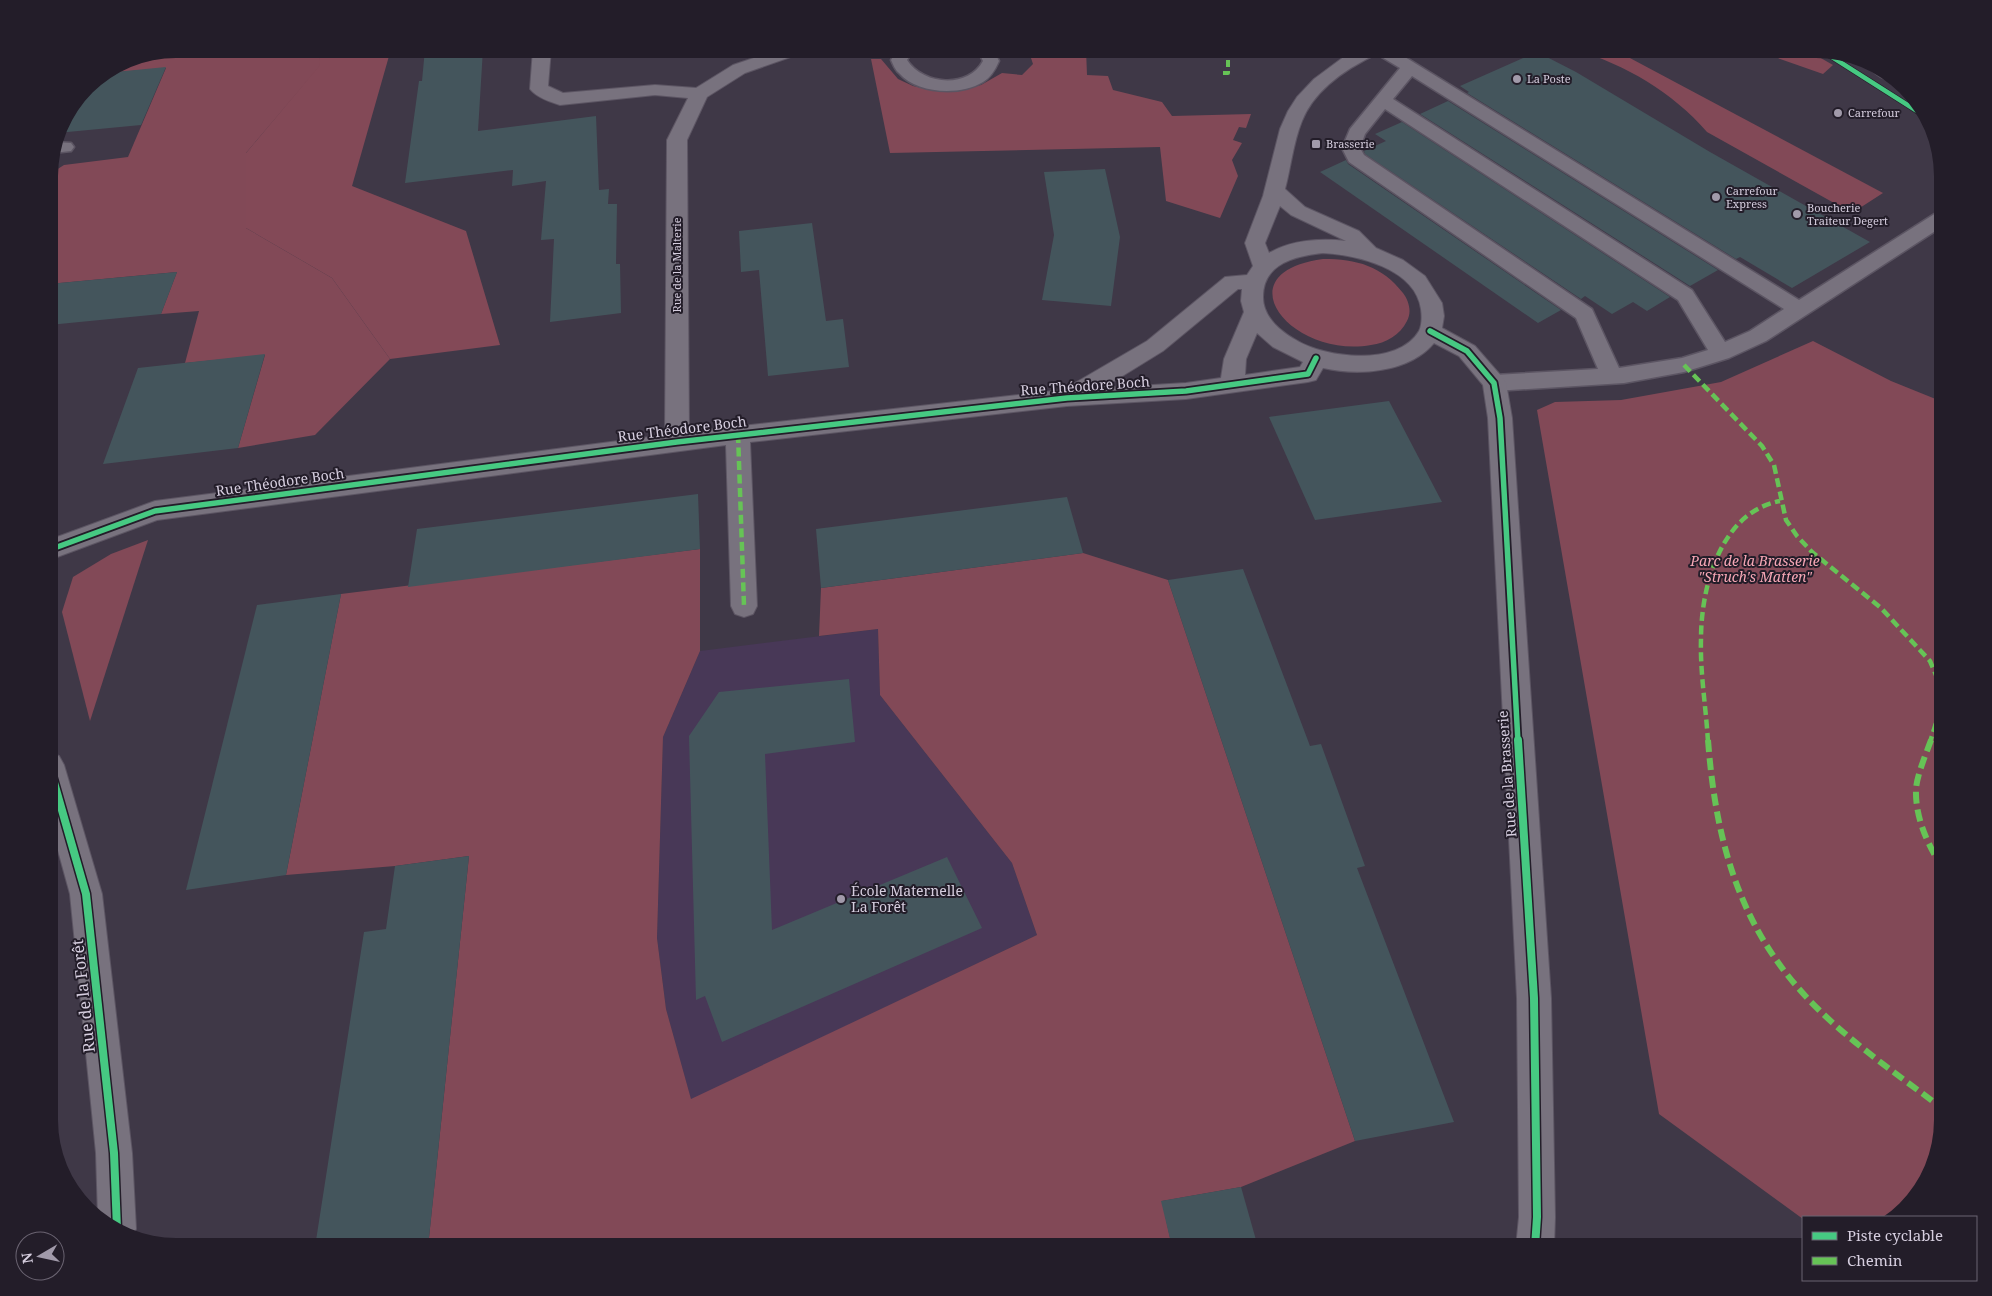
<svg xmlns="http://www.w3.org/2000/svg" width="1992" height="1296" viewBox="0 0 1992 1296" font-family="'Noto Serif',serif">
  <style>
    .built { fill: #483857 }
    .green { fill: #824957 }
    .forest { fill: #834957 }
    .building { fill: #44555c }
    .lines { fill: none; stroke-linecap: round; stroke-linejoin: round }
    .service-casing { stroke: #5c5563; stroke-width: 3 }
    .minor-casing { stroke: #5c5563; stroke-width: 2 }
    .secondary-casing { stroke: #5c5563; stroke-width: 2 }
    .service { fill: #78727e; fill-rule: evenodd }
    .minor { fill: #78727e; fill-rule: evenodd }
    .secondary { fill: #78727e; fill-rule: evenodd }
    .quiet-far2 { stroke: #66c356; stroke-width: 4; stroke-dasharray: 7 4; stroke-linecap: butt }
    .quiet-far1 { stroke: #66c356; stroke-width: 4.5; stroke-dasharray: 9 4.5; stroke-linecap: butt }
    .quiet { stroke: #66c356; stroke-width: 6; stroke-dasharray: 12 6; stroke-linecap: butt }
    .cycleway-far2-casing { stroke: #231d29; stroke-width: 6 }
    .cycleway-far1-casing { stroke: #231d29; stroke-width: 9 }
    .cycleway-casing { stroke: #231d29; stroke-width: 11 }
    .cycleway-far2 { stroke: #46c982; stroke-width: 4.5 }
    .cycleway-far1 { stroke: #46c982; stroke-width: 5.5 }
    .cycleway { stroke: #46c982; stroke-width: 8 }
    .poi-dot { fill: #a19aaa; stroke: #231d29; stroke-width: 2 }
    .labels { text-anchor: middle; stroke-width: 4; stroke-linejoin: round; paint-order: stroke }
    .far-poi-label { font-size: 11px; fill: #d6cedf; stroke: #231d29; text-anchor: start }
    .far-street-label { font-size: 11px; fill: #d6cedf; stroke: #231d29 }
    .street-label { font-size: 14px; fill: #d6cedf; stroke: #231d29 }
    .park-label { font-size: 14px; font-style: italic; fill: #f6a6b5; stroke: #231d29 }
    .poi-label { font-size: 14px; fill: #d6cedf; stroke: #231d29; text-anchor: start }
    .near-street-label { font-size: 16px; fill: #d6cedf; stroke: #231d29 }
  </style>
  <rect width="100%" height="100%" fill="#3f3847"/>
  <!-- built -->
  <polygon class="built" points="878,629 880,695 1012,863 1037,935 691,1100 666,1009 657,938 663,737 700,651"/>
  <!-- green -->
  <g class="green">
    <polygon points="176,49 318,49 321,65 246,153 246,228 332,278 390,359 315,435 238,448 265,355 185,363 199,311 161,314 177,272 49,284 49,172 53,172 64,165 128,157 166,68 119,72 127,58"/>
    <polygon points="1028,49 1086,49 1087,75 1108,76 1113,90 1162,102 1172,116 1251,114 1246,128 1239,127 1233,140 1242,143 1232,160 1238,176 1220,218 1166,201 1160,147 890,153 871,59 881,59 898,79 913,86 936,91 958,91 981,85 1002,73 1022,75 1033,64"/>
    <path d="M1575,49H1613L1883,193L1852,213L1707,132C1671,91 1627,66 1575,49Z"/>
    <polygon points="1752,49 1805,49 1833,65 1823,74"/>
    <path d="M1323,259C1357,259 1382,266 1403,293C1409,301 1412,312 1407,321C1400,335 1386,343 1371,345C1292,359 1221,273 1323,259Z"/>
    <polygon points="1813,341 1891,381 1943,402 1943,1121 1922,1191 1894,1217 1803,1219 1659,1114 1537,410 1555,402 1621,400 1721,382"/>
    <polygon points="148,540 90,721 62,612 73,577 111,554"/>
    <polygon points="700,549 700,651 663,737 657,938 666,1009 691,1099 1037,935 1012,863 880,695 878,629 819,636 821,588 1083,553 1168,580 1355,1141 1241,1187 1162,1201 1172,1247 428,1247 469,856 395,866 286,875 341,594"/>
  </g>
  <!-- forest -->
  <polygon class="forest" points="318,49 391,49 352,186 466,231 500,345 390,359 332,278 246,228 246,153 320,65"/>
  <!-- building -->
  <g class="building">
    <polygon points="425,49 483,49 478,131 596,116 599,190 609,189 608,204 617,204 616,264 620,264 621,313 550,322 554,239 541,240 546,181 512,186 513,170 405,183 419,81 422,81"/>
    <polygon points="1537,52 1576,72 1710,152 1870,242 1792,288 1740,257 1736,259 1467,93 1469,92 1460,86"/>
    <polygon points="166,67 141,125 57,133 59,127 86,86 105,73"/>
    <polygon points="1448,101 1718,270 1690,286 1420,114"/>
    <polygon points="1402,122 1670,297 1647,311 1633,302 1612,314 1585,296 1581,299 1365,154 1364,151 1386,141 1375,134"/>
    <polygon points="1346,160 1348,164 1561,310 1538,323 1320,172"/>
    <polygon points="1105,169 1120,237 1111,306 1042,300 1054,235 1044,172"/>
    <polygon points="812,223 826,321 843,319 849,367 768,376 759,270 741,272 739,231"/>
    <polygon points="177,272 161,314 49,325 49,284"/>
    <polygon points="265,354 238,448 103,464 138,368"/>
    <polygon points="1389,401 1442,502 1315,520 1269,417"/>
    <polygon points="698,494 700,549 408,587 417,529"/>
    <polygon points="1067,497 1083,553 821,588 816,529"/>
    <polygon points="1243,569 1310,746 1321,744 1365,866 1357,868 1454,1122 1355,1141 1168,580"/>
    <polygon points="341,594 286,875 186,890 257,605"/>
    <polygon points="849,679 855,742 765,754 772,930 947,857 982,928 722,1042 705,996 696,1000 689,736 719,692"/>
    <polygon points="469,856 428,1247 315,1247 364,932 386,929 395,866"/>
    <polygon points="1241,1187 1258,1247 1172,1247 1161,1201"/>
  </g>
  <g class="lines">
    <defs>
      <g id="service">
        <path d="M898,49H914L907,60C923,85 968,89 983,61L977,49H993L999,61C995,70 991,77 983,82C960,96 917,94 899,73C895,70 893,64 891,60Z"/>
        <path d="M1373,49H1392L1799,300L1936,213L1943,211V226L1766,341L1729,358L1684,372L1624,383L1494,391L1486,388L1483,383L1486,378L1494,375L1598,369L1576,318L1349,162L1342,148L1350,129L1400,68L1375,53ZM1412,76L1784,309L1750,331L1725,342L1692,290L1393,99ZM1385,109L1678,300L1708,350L1682,358L1619,368L1592,309L1364,155L1360,148L1365,134Z"/>
        <polygon points="55,142 71,143 74,147 71,151 53,153"/>
      </g>
      <g id="minor">
        <path d="M533,49H551L548,86L563,93L655,85L696,88L733,65L780,49H805L802,53L745,73L707,97L687,140L689,432L1063,390L1147,341L1225,277L1247,275L1253,266L1245,243L1263,196L1280,129L1288,111L1297,97L1314,79L1345,56L1360,49H1382L1379,53C1349,67 1315,88 1302,121C1293,143 1291,167 1285,189L1305,207L1359,231L1376,248L1403,260L1425,276L1442,303L1444,316L1442,328L1475,346L1502,377L1506,383L1512,418L1551,998L1555,1217L1554,1247H1516L1519,1217L1517,998L1488,418L1483,385L1459,356L1434,343C1409,373 1358,376 1323,368L1316,380L1308,382L1186,399L1067,406L750,442L757,606L753,614L744,617L735,614L731,606L726,445L157,520L49,560V540L155,501L665,435L667,140L688,98L655,95L560,105C550,102 536,97 530,89ZM1280,206L1291,215L1346,241C1321,238 1291,240 1269,253L1265,243ZM1323,253C1357,255 1415,268 1421,309C1422,316 1422,325 1419,331C1398,367 1325,358 1296,340C1280,331 1263,317 1263,297C1263,263 1296,256 1323,253ZM1238,289H1242L1241,301L1244,312L1224,359L1221,378L1186,383L1103,388L1163,351ZM1257,333L1273,347L1303,362L1300,367L1245,375L1246,359Z"/>
        <polygon points="49,752 59,756 64,765 102,894 132,1153 136,1229 133,1234 105,1226 98,1218 96,1153 70,894 49,818"/>
      </g>
      <path id="secondary" d="M1870,65L1887,70L1896,80C1887,83 1875,75 1869,67Z"/>
    </defs>
    <!-- service casing -->
    <use href="#service" class="service-casing"/>
    <!-- minor casing -->
    <use href="#minor" class="minor-casing"/>
    <!-- secondary casing -->
    <use href="#secondary" class="secondary-casing"/>
    <!-- service -->
    <use href="#service" class="service"/>
    <!-- minor -->
    <use href="#minor" class="minor"/>
    <!-- secondary -->
    <use href="#secondary" class="secondary"/>
    <!-- quiet-far2 -->
    <polyline class="quiet-far2" points="1223,73 1228,73 1228,49"/>
    <!-- quiet-far1 -->
    <g class="quiet-far1">
      <polyline points="1684,365 1762,446 1774,465 1786,520 1797,536 1812,552 1881,608 1930,661 1941,687 1941,707 1930,742"/>
      <polyline points="738,434 744,606"/>
      <path d="M1708,742C1706,707 1700,673 1701,639C1701,586 1721,512 1780,501"/>
    </g>
    <!-- quiet -->
    <g class="quiet">
      <path d="M1708,740C1716,845 1741,934 1819,1010C1857,1047 1901,1077 1943,1109"/>
      <path d="M1931,740C1926,754 1917,775 1916,789C1915,818 1928,845 1943,869"/>
    </g>
    <defs>
      <polyline id="cycleway-far2" points="1821,50 1928,118"/>
      <g id="cycleway-far1">
        <polyline points="1430,331 1467,351 1494,383 1500,418 1518,742"/>
        <polyline points="49,550 155,511 677,442 1067,398 1186,391 1308,374 1316,358"/>
      </g>
      <g id="cycleway">
        <polyline points="1518,740 1534,998 1537,1217 1535,1247"/>
        <polyline points="49,765 86,894 114,1153 117,1229"/>
      </g>
    </defs>
    <!-- cycleway-far2 casing -->
    <use href="#cycleway-far2" class="cycleway-far2-casing"/>
    <!-- cycleway-far1 casing -->
    <use href="#cycleway-far1" class="cycleway-far1-casing"/>
    <!-- cycleway casing -->
    <use href="#cycleway" class="cycleway-casing"/>
    <!-- cycleway-far2 -->
    <use href="#cycleway-far2" class="cycleway-far2"/>
    <!-- cycleway-far1 -->
    <use href="#cycleway-far1" class="cycleway-far1"/>
    <!-- cycleway -->
    <use href="#cycleway" class="cycleway"/>
  </g>
  <!-- markers -->
  <g class="poi-dot">
    <circle cx="1517" cy="79" r="5"/>
    <circle cx="1838" cy="113" r="5"/>
    <rect x="1311" y="139" width="10" height="10" rx="2.5"/>
    <circle cx="1716" cy="197" r="5"/>
    <circle cx="1797" cy="214" r="5"/>
    <circle cx="841" cy="899" r="5"/>
  </g>
  <g class="labels">
    <!-- far-poi labels -->
    <g class="far-poi-label">
      <text x="1527" y="83">La Poste</text>
      <text x="1848" y="117">Carrefour</text>
      <text x="1326" y="148">Brasserie</text>
      <text x="1726" y="195">Carrefour<tspan x="1726" dy="13">Express</tspan></text>
      <text x="1807" y="212">Boucherie<tspan x="1807" dy="13">Traiteur Degert</tspan></text>
    </g>
    <!-- far-street labels -->
    <g class="far-street-label">
      <text transform="translate(677 265) rotate(-90)" y="4">Rue de la Malterie</text>
    </g>
    <!-- street labels -->
    <g class="street-label">
      <text transform="translate(1085 386) rotate(-4)" y="5">Rue Théodore Boch</text>
      <text transform="translate(682 429) rotate(-7)" y="5">Rue Théodore Boch</text>
      <text transform="translate(280 482) rotate(-8)" y="5">Rue Théodore Boch</text>
      <text transform="translate(1507 774) rotate(-94)" y="5">Rue de la Brasserie</text>
    </g>
    <!-- park labels -->
    <g class="park-label">
      <text x="1755" y="566">Parc de la Brasserie<tspan x="1755" dy="16">"Struch's Matten"</tspan></text>
    </g>
    <!-- poi labels -->
    <g class="poi-label">
      <text x="851" y="896">École Maternelle<tspan x="851" dy="16">La Forêt</tspan></text>
    </g>
    <!-- near-street labels -->
    <g class="near-street-label">
      <text transform="translate(83 996) rotate(-96)" y="6">Rue de la Forêt</text>
    </g>
  </g>
  <!-- crop -->
  <path d="M0 0H1992V1296H0ZM176 58H1816A118 118 0 0 1 1934 176V1120A118 118 0 0 1 1816 1238H176A118 118 0 0 1 58 1120V176A118 118 0 0 1 176 58Z" fill="#231d29" fill-rule="evenodd"/>
  <!-- legend -->
  <rect x="1802" y="1216" width="175" height="65" fill="#231d29" stroke="#6b6472"/>
  <rect x="1812" y="1232" width="25" height="8" fill="#46c982" stroke="#6b6472"/>
  <text x="1847" y="1241" font-size="15" fill="#d6cedf">Piste cyclable</text>
  <rect x="1812" y="1257" width="25" height="8" fill="#66c356" stroke="#6b6472"/>
  <text x="1847" y="1266" font-size="15" fill="#d6cedf">Chemin</text>
  <!-- north arrow -->
  <g transform="translate(40 1256) rotate(261)"><circle r="24" fill="#231d29" stroke="#6b6472"/>
  <path d="M0-4L9 19L0 12L-9 19Z" fill="#a19aaa"/>
  <text y="-8" font-size="14" font-weight="bold" text-anchor="middle" fill="#d6cedf">N</text>
  </g>
</svg>
